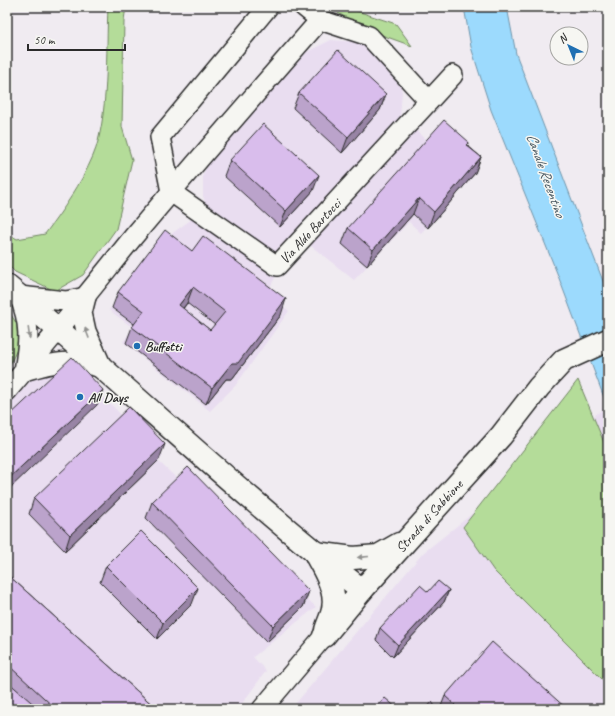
<svg xmlns="http://www.w3.org/2000/svg" width="615" height="716" viewBox="0 0 615 716" font-family="Caveat,sans-serif">
  <style>
    .built { fill: #e9ddf0 }
    .green { fill: #b4dc99; stroke: #708462 }
    .water { fill: #9cdafd; stroke: #6f94a9 }
    .lines { fill: none; stroke-linecap: round; stroke-linejoin: round }
    .minor-casing { stroke: #2b2b2b; stroke-width: 22 }
    .major-casing { stroke: #2b2b2b; stroke-width: 25 }
    .minor { stroke: #f6f6f2; stroke-width: 19 }
    .major { stroke: #f6f6f2; stroke-width: 22 }
    .wall { fill: #bba3cb; stroke: #2b2b2b; fill-rule: evenodd }
    .shaded-wall { fill: #9884a5; stroke: #2b2b2b }
    .building { fill: #d9bdec; stroke: #2b2b2b; fill-rule: evenodd }
    .oneway { fill: #90908e }
    .poi-dot { fill: #1f6fb2; stroke: #f6f6f2; stroke-width: 1.5 }
    .labels { text-anchor: middle; stroke-width: 3; stroke-linejoin: round; paint-order: stroke }
    .street-label { font-size: 14px; fill: #2b2b2b; stroke: #f6f6f2 }
    .poi-label { font-size: 14px; font-weight: bold; fill: #2b2b2b; stroke: #f6f6f2; text-anchor: start }
    .water-label { font-size: 15px; font-style: italic; fill: #475760; stroke: #f6f6f2 }
  </style>
  <rect width="100%" height="100%" fill="#f0ebf1"/>
  <filter id="ink" filterUnits="userSpaceOnUse"><feTurbulence type="fractalNoise" baseFrequency=".025" numOctaves="2"/><feDisplacementMap in="SourceGraphic" scale="8" xChannelSelector="R" yChannelSelector="G"/><feConvolveMatrix kernelMatrix="1 2 1 2 8 2 1 2 1" color-interpolation-filters="sRGB"/></filter>
  <g filter="url(#ink)">
    <!-- built -->
    <g class="built">
      <polygon points="331,40 356,42 384,55 397,71 402,92 400,117 472,178 421,233 409,222 354,280 296,234 267,294 289,311 235,386 210,411 123,342 133,328 109,310 159,243 207,208 203,196 203,175 212,155 307,52"/>
      <polygon points="50,370 91,385 163,456 158,461 316,607 253,657 266,671 238,709 7,709 7,405 32,380"/>
      <polygon points="608,405 608,709 291,709 423,553"/>
    </g>
    <!-- green -->
    <g class="green">
      <path d="M108,7H126L124,20L122,127L132,160L116,229L83,275L55,291L15,272L7,264V233L17,239L45,234C63,210 81,184 93,156C109,119 106,49 108,7Z"/>
      <polygon points="328,7 345,7 396,24 412,46 365,29"/>
      <polygon points="7,309 17,324 18,347 7,371"/>
      <polygon points="578,380 608,452 608,685 494,571 463,527"/>
    </g>
    <!-- water -->
    <polygon class="water" points="464,7 507,7 516,54 608,294 608,408 557,273 491,110 471,47"/>
    <g class="lines">
      <defs>
        <g id="minor">
          <polyline points="268,7 160,137 171,192 277,266 453,75"/>
          <polyline points="304,7 320,20 369,36 429,101"/>
          <path d="M19,296C31,324 29,341 24,371"/>
          <polyline points="19,296 66,301 86,297"/>
          <polyline points="86,297 82,313 86,331 102,367"/>
          <path d="M24,371C59,361 67,359 103,368"/>
          <path d="M7,391C51,340 92,288 134,236C195,163 257,92 320,20"/>
          <polyline points="262,709 324,636"/>
        </g>
        <g id="major">
          <path d="M7,286C127,386 239,494 362,590"/>
          <polyline points="315,553 353,558 378,556 399,544"/>
          <path d="M317,557C325,571 337,592 333,609C332,616 328,623 326,630"/>
          <polyline points="324,636 362,590 501,436 539,387 564,360 608,340"/>
        </g>
      </defs>
      <!-- minor casing -->
      <use href="#minor" class="minor-casing"/>
      <!-- major casing -->
      <use href="#major" class="major-casing"/>
      <!-- minor -->
      <use href="#minor" class="minor"/>
      <!-- major -->
      <use href="#major" class="major"/>
    </g>
    <!-- wall -->
    <g class="wall">
      <polygon points="299,93 386,94 380,110 342,153 293,108"/>
      <polygon points="469,142 467,145 481,157 475,173 428,228 413,214 367,266 342,244 348,228"/>
      <polygon points="230,160 313,191 280,227 224,176"/>
      <path d="M192,251L281,315L232,379H226L206,404L126,343L132,327L134,324L112,308L118,292ZM187,303L215,325L210,330L183,309Z"/>
      <polygon points="159,460 65,551 29,514 34,498"/>
      <polygon points="152,502 309,591 303,607 267,642 146,518"/>
      <polygon points="106,566 192,604 157,639 100,582"/>
      <polygon points="7,574 157,709 7,709"/>
      <polygon points="449,590 444,602 393,657 376,640 380,628 428,592"/>
      <polygon points="445,696 567,709 440,709"/>
    </g>
    <!-- shaded-wall -->
    <g class="shaded-wall">
      <polygon points="386,94 380,110 342,153 348,137"/>
      <polygon points="481,157 475,173 428,228 434,212"/>
      <polygon points="319,175 313,191 280,227 286,211"/>
      <polygon points="419,198 413,214 367,266 373,250"/>
      <polygon points="193,287 187,303 173,321 179,305"/>
      <polygon points="286,299 281,315 232,379 226,379 206,404 212,388 232,363"/>
      <polygon points="103,390 97,405 7,491 7,480"/>
      <polygon points="165,444 159,460 65,551 70,535"/>
      <polygon points="198,588 192,604 157,639 163,623"/>
      <polygon points="449,590 444,602 393,657 398,645"/>
      <polygon points="309,591 303,607 267,642 273,626"/>
    </g>
    <!-- building -->
    <g class="building">
      <polygon points="338,50 386,94 348,137 299,93"/>
      <polygon points="444,120 469,142 466,145 481,157 434,212 419,198 373,250 348,228"/>
      <polygon points="263,124 319,175 286,211 230,160"/>
      <path d="M165,230L192,251L203,236L286,299L238,363H232L212,388L132,327L144,311L118,292ZM193,287L225,312L210,330L179,305Z"/>
      <polygon points="72,357 103,390 7,480 7,418"/>
      <polygon points="129,407 165,444 70,535 34,498"/>
      <polygon points="188,467 309,591 273,626 152,502"/>
      <polygon points="141,531 198,588 163,623 106,566"/>
      <polygon points="7,574 157,709 56,709 7,664"/>
      <polygon points="438,581 449,590 398,645 380,628 420,585 428,592"/>
      <polygon points="492,642 567,709 452,709 455,705 445,696"/>
      <polygon points="7,681 39,709 7,709"/>
      <polygon points="385,698 398,709 375,709"/>
      <polygon points="432,702 437,709 426,709"/>
    </g>
    <!-- one-way arrows -->
    <defs><path id="oneway-solid" d="M-6-.8H1V-3.2L6.5 0L1 3.2V.8H-6Z"/></defs>
    <g class="oneway">
      <use href="#oneway-solid" transform="translate(29 333) rotate(82)"/>
      <use href="#oneway-solid" transform="translate(87 333) rotate(-111)"/>
      <use href="#oneway-solid" transform="translate(363 557) rotate(175)"/>
    </g>
  </g>
  <!-- markers -->
  <g class="poi-dot">
    <circle cx="137" cy="346" r="4"/>
    <circle cx="80" cy="397" r="4"/>
  </g>
  <g class="labels">
    <!-- street labels -->
    <g class="street-label">
      <text transform="translate(310 231) rotate(-47)" y="5">Via Aldo Bartocci</text>
      <text transform="translate(429 516) rotate(-48)" y="5">Strada di Sabbione</text>
    </g>
    <!-- poi labels -->
    <g class="poi-label">
      <text x="145" y="351">Buffetti</text>
      <text x="88" y="402">All Days</text>
    </g>
    <!-- water labels -->
    <g class="water-label">
      <text transform="translate(546 175) rotate(70)" y="5">Canale Recentino</text>
    </g>
  </g>
  <!-- margin -->
  <rect width="615" height="716" fill="none" stroke="#f6f6f2" stroke-width="24"/>
  <rect x="12" y="12" width="591" height="692" fill="none" stroke="#2b2b2b" stroke-width="1.5" filter="url(#ink)"/>
  <!-- north arrow -->
  <g transform="translate(569 46) rotate(317)"><circle r="19" fill="#f6f6f2" stroke="#a5a5a2"/>
  <path d="M0-3L7 15L0 10L-7 15Z" fill="#1f6fb2"/>
  <text y="-6" font-size="11" font-weight="bold" text-anchor="middle" fill="#2b2b2b">N</text>
  </g>
  <!-- scale -->
  <path d="M28 44v6h97v-6" fill="none" stroke="#2b2b2b" stroke-width="2"/>
  <text x="34" y="44" font-size="12" fill="#2b2b2b" stroke="#f6f6f2" stroke-width="3" paint-order="stroke">50 m</text>
</svg>
